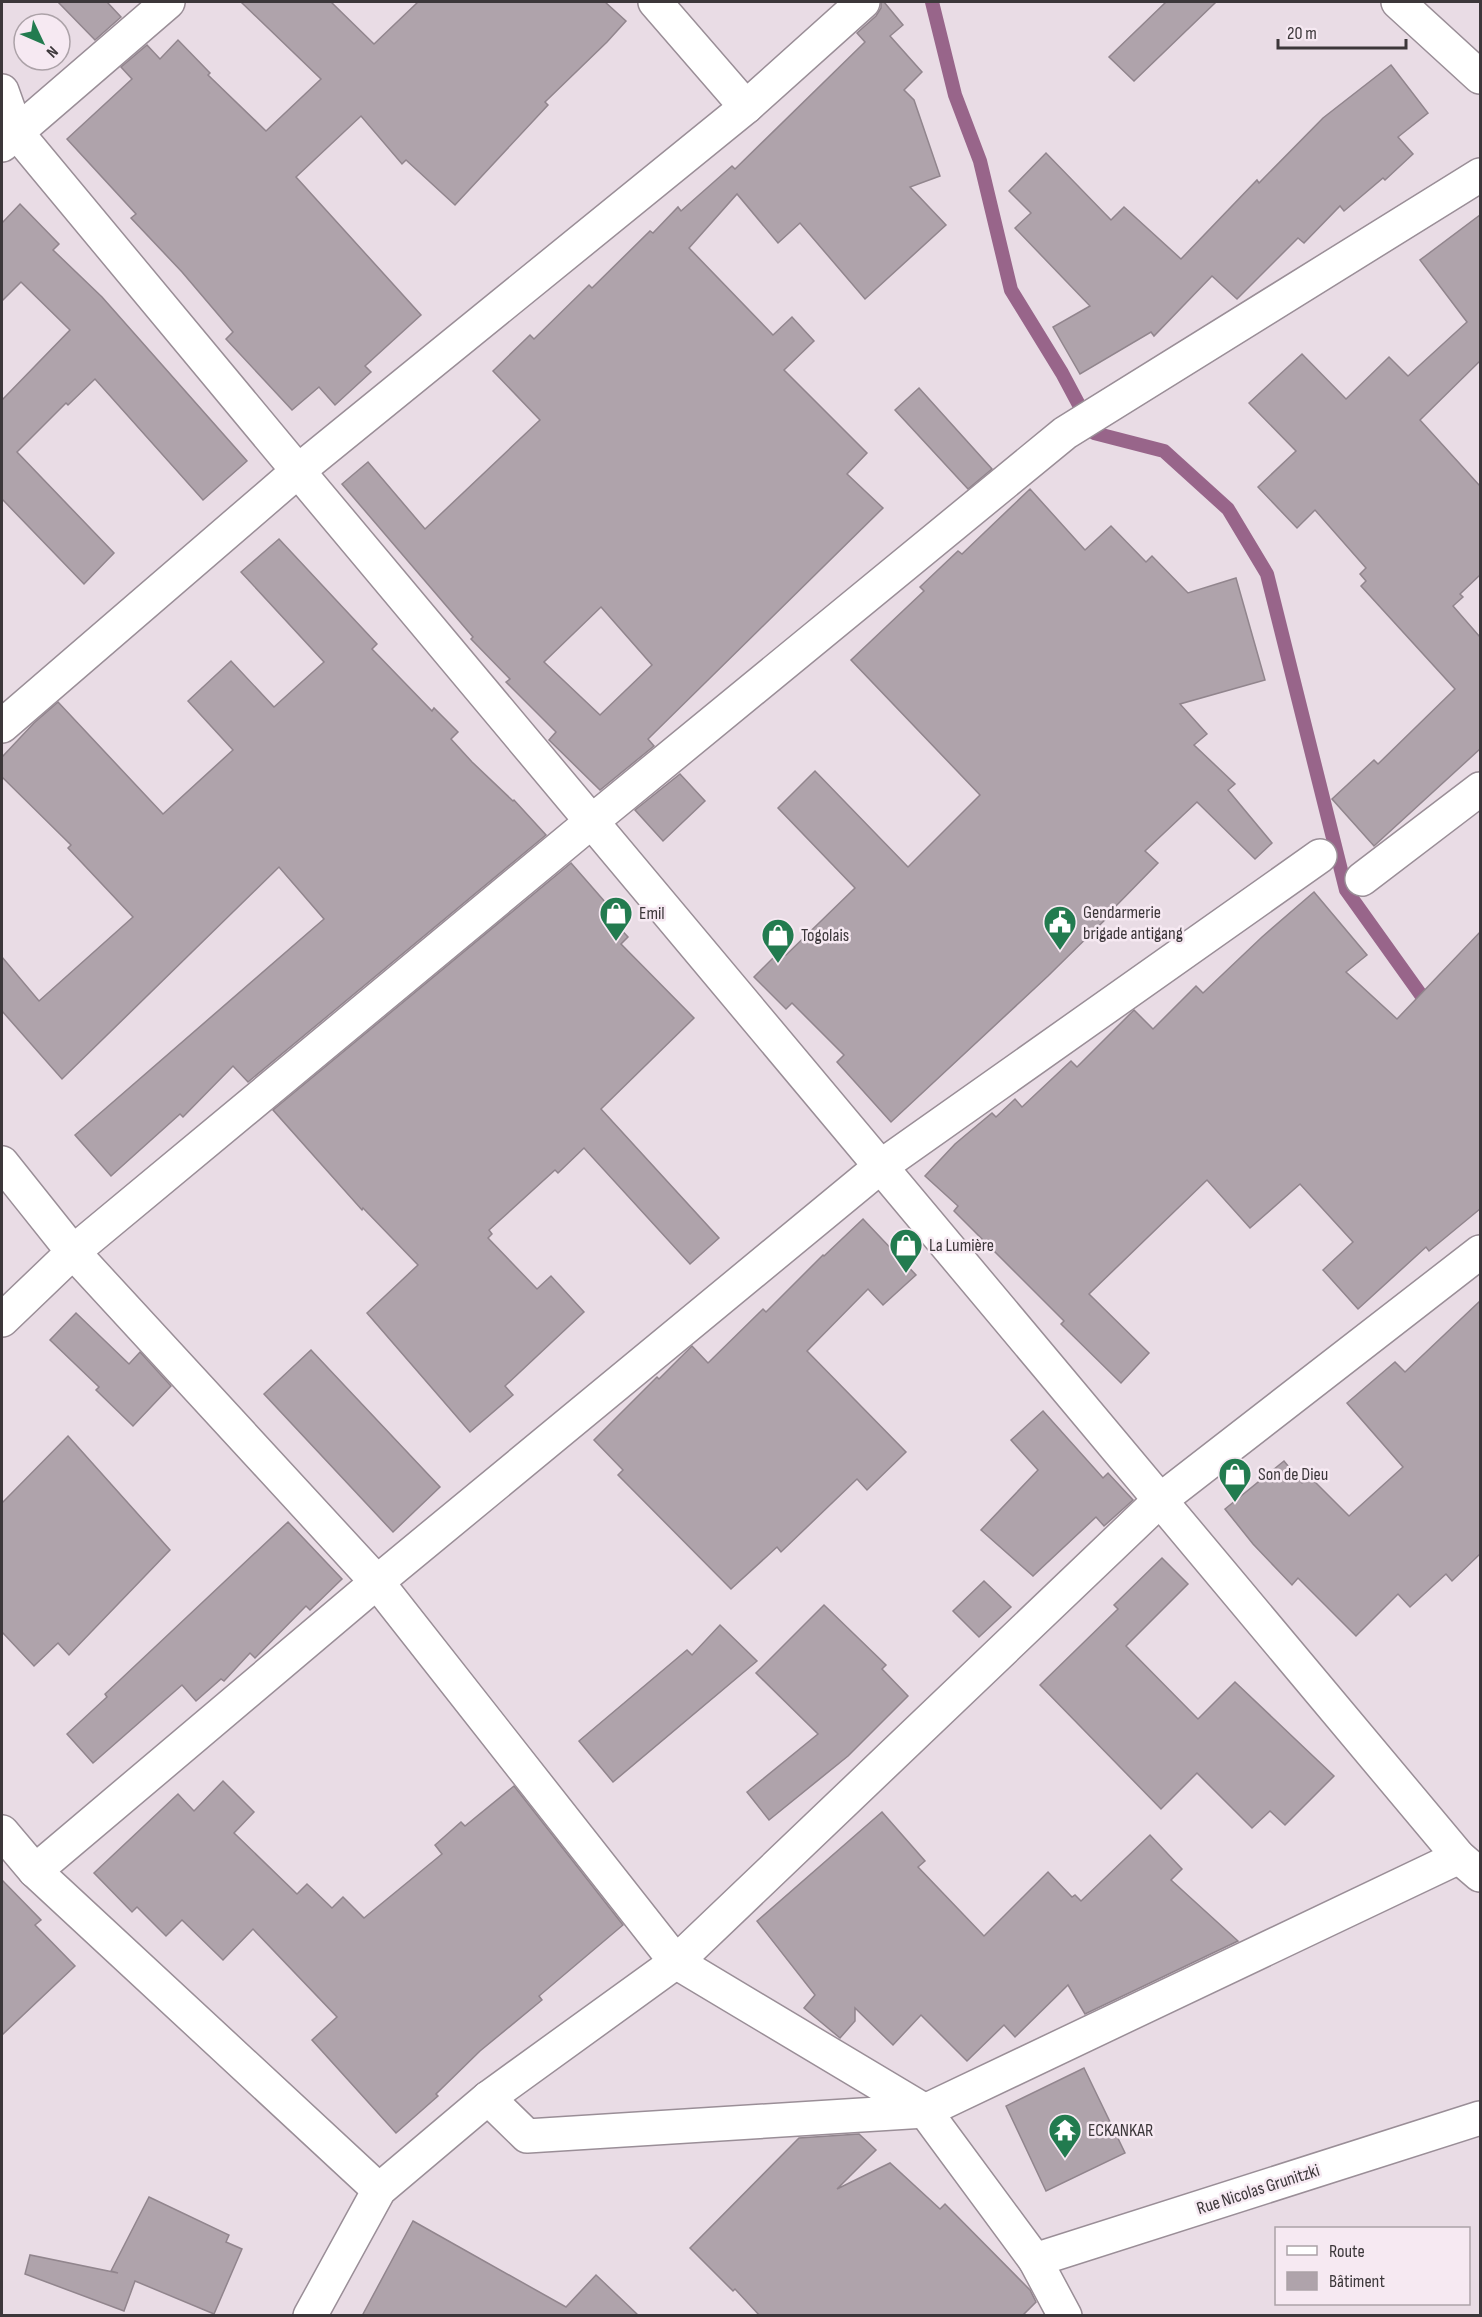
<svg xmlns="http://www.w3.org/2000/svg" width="1482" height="2317" viewBox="0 0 1482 2317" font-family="'Sofia Sans Condensed',sans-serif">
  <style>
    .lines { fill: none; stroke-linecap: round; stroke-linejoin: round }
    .stream { stroke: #98658a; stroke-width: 14 }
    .building { fill: #afa3ab; stroke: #91858d; stroke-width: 1.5; fill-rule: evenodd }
    .street-casing { stroke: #9a8e97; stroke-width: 36 }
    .street { stroke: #fff; stroke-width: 33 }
    .labels { text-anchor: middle; stroke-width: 5; stroke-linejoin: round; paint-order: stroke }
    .poi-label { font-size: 18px; fill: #3c373a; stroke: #f6e9f2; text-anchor: start }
    .street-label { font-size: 18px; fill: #3c373a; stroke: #f6e9f2 }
  </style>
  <rect width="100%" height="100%" fill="#e9dce5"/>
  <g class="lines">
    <!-- stream -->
    <polyline class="stream" points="932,2 955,95 980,161 1011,290 1062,373 1094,433 1164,451 1228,509 1267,574 1346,890 1431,1009"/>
  </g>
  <!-- building -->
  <g class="building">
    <polygon points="58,2 107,2 121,17 95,40"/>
    <polygon points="241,2 331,2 374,44 418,2 605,2 626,21 607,42 545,102 548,105 455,205 406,160 402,164 361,116 296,177 421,315 365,366 371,372 335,405 319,387 292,410 226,339 233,332 182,272 131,218 136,214 67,139 132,79 121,67 147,45 160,59 178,40 210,73 208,75 266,131 321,79"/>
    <path d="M881,2H884L903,25L890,36L922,72L904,90L914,100L940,176L910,187L946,225L865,299L800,223L778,243L737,194L689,248L773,335L792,317L814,341L784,370L867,453L847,474L883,508L648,739L654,746L600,790L549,740L556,732L506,682L510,679L471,639L473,637L342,484L368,462L425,529L540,420L493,371L530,335L534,339L589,285L592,288L650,231L653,233L678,207L681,211L732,166L735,169L865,42L857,33L876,16L881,8ZM601,607L652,665L600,715L544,662Z"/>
    <polygon points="1166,2 1216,2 1134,81 1109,57"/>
    <polygon points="1391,65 1428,113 1398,137 1413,154 1385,180 1383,178 1344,211 1340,206 1304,243 1298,238 1237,299 1212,276 1154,336 1151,332 1080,374 1053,327 1090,306 1015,228 1031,213 1009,191 1046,153 1111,220 1124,207 1181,259 1257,180 1259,183 1323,118"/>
    <polygon points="20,204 59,244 53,250 102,297 247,461 203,500 95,379 68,405 66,403 17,452 114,553 84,584 2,499 2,400 70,330 21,282 2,301 2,223"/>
    <polygon points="1480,215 1480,361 1420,420 1480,486 1480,575 1460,594 1463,597 1453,606 1480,637 1480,749 1374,846 1332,799 1374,760 1378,764 1455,689 1361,586 1366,581 1360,574 1366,568 1315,510 1297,528 1258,487 1296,451 1249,403 1302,354 1346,399 1389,357 1408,376 1467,322 1420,260"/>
    <polygon points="919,388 992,469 968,489 895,410"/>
    <polygon points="1030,489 1085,550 1111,526 1146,562 1152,556 1188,593 1236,578 1265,680 1180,704 1207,734 1194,745 1235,784 1228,790 1272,843 1255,859 1197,802 1145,851 1158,863 1112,910 1114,911 1048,976 891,1122 837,1062 844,1055 792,1003 786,1009 754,977 781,950 786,955 855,888 778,808 815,771 908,867 980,795 851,660 924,591 920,587 958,551 962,554"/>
    <polygon points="279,539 377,644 372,649 432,711 434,708 458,732 451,739 472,762 513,801 514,800 546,835 248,1082 233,1066 183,1117 180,1114 111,1176 75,1135 324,919 279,867 62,1079 2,1011 2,957 39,1001 133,917 68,848 71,845 2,777 2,757 34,723 58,702 163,814 233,750 188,701 231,661 274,707 324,662 241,572"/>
    <polygon points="680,774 705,801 663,841 635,810"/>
    <polygon points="571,863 619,918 614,922 628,937 621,944 694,1018 601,1109 719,1238 690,1264 584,1148 558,1173 555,1170 489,1230 492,1234 488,1238 537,1289 551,1276 584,1312 505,1386 513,1395 470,1432 367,1313 418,1265 363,1208 362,1210 273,1110"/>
    <polygon points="1314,892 1367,955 1346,972 1397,1019 1480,932 1480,1209 1429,1251 1426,1247 1358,1309 1323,1270 1353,1242 1300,1184 1250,1228 1207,1180 1089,1294 1149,1353 1121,1383 1061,1324 1064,1321 954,1211 958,1206 925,1176 955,1144 992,1113 996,1117 1015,1099 1022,1107 1071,1061 1077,1067 1134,1010 1153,1029 1196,986 1203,993 1262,937"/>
    <polygon points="863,1219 916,1275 883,1305 868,1289 807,1351 906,1452 867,1490 857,1479 781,1552 777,1547 731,1589 618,1475 623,1470 594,1440 657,1377 659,1379 692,1346 708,1363 763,1309 766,1312 823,1255 824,1256"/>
    <polygon points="1480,1301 1480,1554 1452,1581 1446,1574 1410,1607 1398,1594 1356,1636 1298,1578 1292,1585 1253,1544 1225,1509 1284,1461 1302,1483 1309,1476 1349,1516 1403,1467 1347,1403 1395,1362 1405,1372"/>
    <polygon points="76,1313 129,1364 140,1352 171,1386 133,1426 96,1390 99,1387 50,1340"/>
    <polygon points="311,1350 440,1487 393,1532 264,1394"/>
    <polygon points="1043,1411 1103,1478 1108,1473 1133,1500 1104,1526 1096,1517 1033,1576 981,1530 1038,1470 1011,1440"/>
    <polygon points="68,1436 170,1550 69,1655 58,1643 34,1666 2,1632 2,1503"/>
    <polygon points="288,1522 342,1579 310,1610 306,1606 255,1658 250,1653 224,1681 221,1679 196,1701 182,1685 93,1763 67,1734 107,1697 105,1694"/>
    <polygon points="1162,1558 1188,1584 1126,1646 1198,1719 1235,1682 1334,1776 1285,1825 1270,1811 1252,1828 1197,1773 1161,1809 1040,1685 1118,1609 1114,1605"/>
    <polygon points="984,1581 1011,1607 979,1637 953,1611"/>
    <polygon points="824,1605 886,1665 882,1669 908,1696 848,1756 769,1820 747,1792 818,1734 756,1673"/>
    <polygon points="720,1625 757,1661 613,1782 579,1741 687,1650 692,1655"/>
    <polygon points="223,1781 254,1812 234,1833 297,1894 307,1884 332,1908 343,1897 364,1918 442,1854 435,1845 461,1822 465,1826 514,1786 623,1925 539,1996 542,2000 480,2051 436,2094 438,2096 396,2133 312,2040 337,2017 253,1929 223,1960 182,1920 166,1936 137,1907 132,1912 94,1873 178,1794 194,1811"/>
    <polygon points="882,1812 925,1861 918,1867 984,1936 1048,1872 1072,1897 1075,1895 1081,1901 1150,1835 1182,1869 1171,1880 1238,1941 1085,2014 1068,1985 1015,2037 1004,2025 967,2061 921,2015 893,2045 855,2008 855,2021 840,2038 804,2008 815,1995 757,1921"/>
    <polygon points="2,1880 41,1920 35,1925 75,1966 2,2035"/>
    <polygon points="1084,2068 1125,2153 1046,2191 1006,2106"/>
    <polygon points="859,2134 876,2150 837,2189 890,2163 940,2209 945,2204 1030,2290 1036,2302 1022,2316 760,2316 735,2289 733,2291 690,2248 799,2138"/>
    <polygon points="149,2197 229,2235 226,2242 242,2249 214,2314 135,2281 124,2311 25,2274 30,2255 118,2273 111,2271"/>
    <polygon points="413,2221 566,2307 596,2275 639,2316 362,2316"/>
  </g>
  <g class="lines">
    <defs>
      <g id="street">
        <polyline points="655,2 746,107"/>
        <polyline points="1398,2 1480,77"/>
        <polyline points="2,91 17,133 298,471 1459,1857 1480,1875"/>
        <polyline points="2,145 168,2"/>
        <polyline points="2,726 298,471 746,107 863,2"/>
        <polyline points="1362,879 1480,789"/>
        <polyline points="2,1163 73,1252 377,1582 676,1962 925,2111 1035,2260 1065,2316"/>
        <polyline points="2,1320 73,1252 591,822 1065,433 1480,175"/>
        <polyline points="2,1832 35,1871 379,2190"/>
        <polyline points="35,1871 377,1582 880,1167 1320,856"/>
        <polyline points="488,2098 527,2136 925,2111 1459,1857"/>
        <polyline points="1035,2260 1480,2118"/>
        <polyline points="310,2316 379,2190 488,2098 676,1962 1159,1501 1480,1252"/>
      </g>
    </defs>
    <!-- street casing -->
    <use href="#street" class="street-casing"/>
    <!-- street -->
    <use href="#street" class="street"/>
  </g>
  <!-- icons -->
  <defs>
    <symbol id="shop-pin" viewBox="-11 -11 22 30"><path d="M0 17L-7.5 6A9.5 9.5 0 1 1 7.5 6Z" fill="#227b4f" stroke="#f6e9f2"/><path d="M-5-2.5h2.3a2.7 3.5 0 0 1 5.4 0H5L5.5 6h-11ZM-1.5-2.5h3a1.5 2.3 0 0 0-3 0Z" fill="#fff"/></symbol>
    <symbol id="civic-pin" viewBox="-11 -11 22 30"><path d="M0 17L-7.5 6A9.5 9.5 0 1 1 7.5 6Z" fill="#227b4f" stroke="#f6e9f2"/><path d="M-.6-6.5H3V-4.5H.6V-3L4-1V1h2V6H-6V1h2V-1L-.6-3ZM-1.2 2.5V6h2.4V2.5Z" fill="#fff"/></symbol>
    <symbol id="temple-pin" viewBox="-11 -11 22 30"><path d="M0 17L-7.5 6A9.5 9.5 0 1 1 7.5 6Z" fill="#227b4f" stroke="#f6e9f2"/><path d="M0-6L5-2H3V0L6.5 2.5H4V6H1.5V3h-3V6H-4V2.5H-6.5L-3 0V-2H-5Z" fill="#fff"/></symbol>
  </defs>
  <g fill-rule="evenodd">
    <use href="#shop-pin" x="597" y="894" width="38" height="52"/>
    <use href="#civic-pin" x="1041" y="903" width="38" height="52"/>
    <use href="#shop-pin" x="759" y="916" width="38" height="52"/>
    <use href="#shop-pin" x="887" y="1226" width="38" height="52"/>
    <use href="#shop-pin" x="1216" y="1455" width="38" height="52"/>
    <use href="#temple-pin" x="1046" y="2111" width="38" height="52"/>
  </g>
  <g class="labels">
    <!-- poi labels -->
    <g class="poi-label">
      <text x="1083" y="918">Gendarmerie<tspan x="1083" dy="21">brigade antigang</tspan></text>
      <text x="639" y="919">Emil</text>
      <text x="801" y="941">Togolais</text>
      <text x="929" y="1251">La Lumière</text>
      <text x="1258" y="1480">Son de Dieu</text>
      <text x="1088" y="2136">ECKANKAR</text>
    </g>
    <!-- street labels -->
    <g class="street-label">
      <text transform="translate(1258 2189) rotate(-18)" y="6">Rue Nicolas Grunitzki</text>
    </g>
  </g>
  <!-- border -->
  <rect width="1482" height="2317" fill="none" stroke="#3c373a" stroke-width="6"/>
  <!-- legend -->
  <rect x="1275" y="2227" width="195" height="78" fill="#f6e9f2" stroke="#aca2a8" stroke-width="1.5"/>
  <rect x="1287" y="2246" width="30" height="9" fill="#ffffff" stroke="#aca2a8" stroke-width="1.5"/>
  <text x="1329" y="2257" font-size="18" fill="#3c373a">Route</text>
  <rect x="1287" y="2272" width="30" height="18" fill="#afa3ab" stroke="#aca2a8" stroke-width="1.5"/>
  <text x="1329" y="2287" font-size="18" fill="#3c373a">Bâtiment</text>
  <!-- north arrow -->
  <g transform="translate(42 42) rotate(134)"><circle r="28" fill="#f6e9f2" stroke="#aca2a8" stroke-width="1.5"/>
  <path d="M0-4.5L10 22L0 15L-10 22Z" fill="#227b4f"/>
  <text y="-9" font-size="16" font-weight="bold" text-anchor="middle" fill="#3c373a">N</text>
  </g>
  <!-- scale -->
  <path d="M1278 39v9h128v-9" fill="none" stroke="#3c373a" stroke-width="3"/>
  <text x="1287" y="39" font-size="18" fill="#3c373a" stroke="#f6e9f2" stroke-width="4.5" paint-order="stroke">20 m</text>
</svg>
